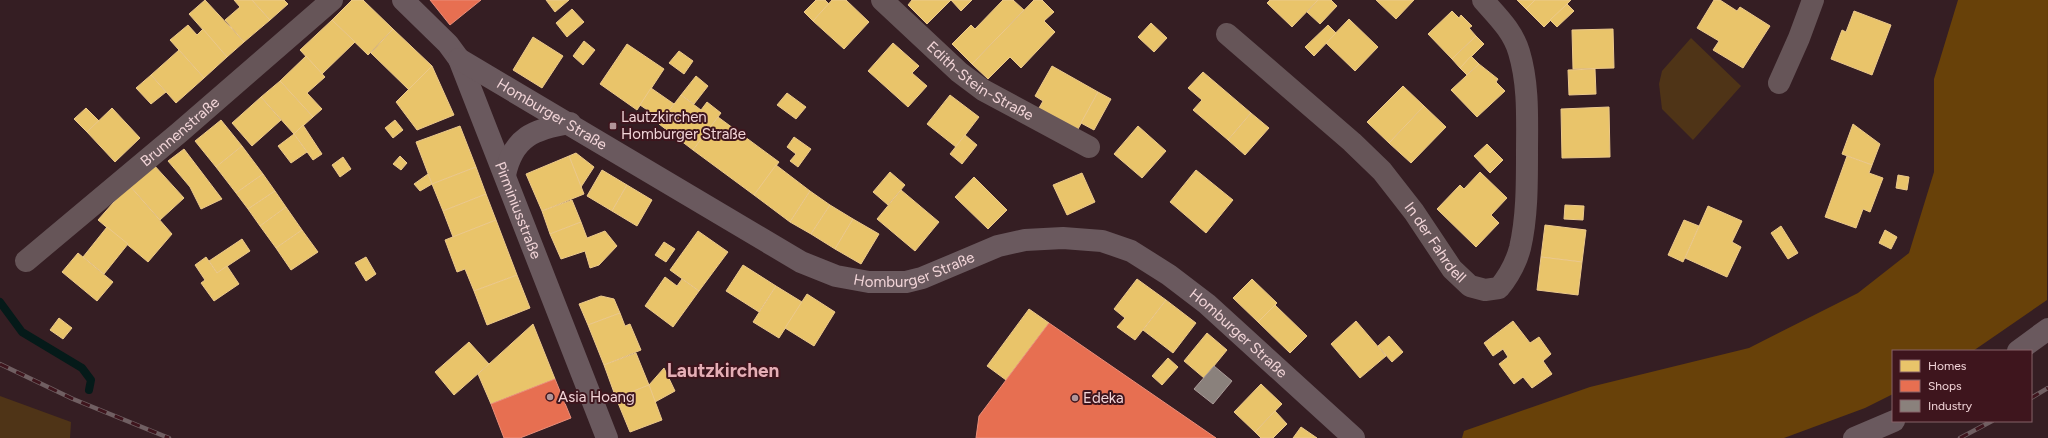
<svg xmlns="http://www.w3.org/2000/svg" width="2048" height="438" viewBox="0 0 2048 438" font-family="Figtree,sans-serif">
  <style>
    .green { fill: #4f3417 }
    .forest { fill: #684109 }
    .homes { fill: #e9c46a; stroke: #ecc98b }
    .shops { fill: #e76f51; stroke: #ea8e7a }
    .industry { fill: #8a817c; stroke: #a99a98 }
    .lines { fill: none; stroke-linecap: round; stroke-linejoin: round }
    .stream { stroke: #051a19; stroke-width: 8 }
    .minor { stroke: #665558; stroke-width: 22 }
    .secondary { stroke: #6a595e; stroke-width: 22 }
    .rail-casing { stroke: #705f62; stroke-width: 4.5 }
    .rail { stroke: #3e151d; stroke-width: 3; stroke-dasharray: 9; stroke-linecap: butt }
    .poi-dot { fill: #b09599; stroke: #3e151d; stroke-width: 1.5 }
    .labels { text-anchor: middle; stroke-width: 4; stroke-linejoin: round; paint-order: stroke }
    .street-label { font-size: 15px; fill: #f2d5d8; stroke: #3e151d }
    .poi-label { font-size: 15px; fill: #f2d5d8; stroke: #3e151d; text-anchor: start }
    .district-label { font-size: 19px; font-weight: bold; fill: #e5aeb5; stroke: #3e151d }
  </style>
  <rect width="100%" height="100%" fill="#351e23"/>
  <!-- green -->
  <g class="green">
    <polygon points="1691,38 1741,86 1693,140 1662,109 1659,84 1662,71"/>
    <polygon points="0,396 71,422 70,438 0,438"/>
  </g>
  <!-- forest -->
  <polygon class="forest" points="1958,0 2048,0 2047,300 1973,351 1893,351 1893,394 1865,408 1784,438 1462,438 1464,431 1590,387 1749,348 1858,293 1909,253 1934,172 1934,79"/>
  <!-- homes -->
  <g class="homes">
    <polygon points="205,0 244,42 227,57 189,14"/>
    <polygon points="234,0 252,0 270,20 244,42 225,20 240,7"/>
    <polygon points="252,0 284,0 288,4 270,20"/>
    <polygon points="352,0 363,0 393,29 368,55 332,20"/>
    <polygon points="546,0 569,0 555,12"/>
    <polygon points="816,0 825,0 829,4 813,21 804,12"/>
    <polygon points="832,0 846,0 869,22 844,49 813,21"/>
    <polygon points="912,0 972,0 961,11 951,0 927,24 908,5"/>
    <polygon points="1003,0 1013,0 1024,10 972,64 952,44 971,25 975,29"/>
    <polygon points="1034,0 1042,0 1054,12 1044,21 1055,32 1021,68 1010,57 988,79 972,64"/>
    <polygon points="1270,0 1318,0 1292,27 1267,3"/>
    <polygon points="1318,0 1331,0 1337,6 1320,24 1307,12"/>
    <polygon points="1376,0 1414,0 1396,19"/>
    <polygon points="1517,0 1535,0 1526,9"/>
    <polygon points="1535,0 1571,0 1544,27 1526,9"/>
    <polygon points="1714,0 1720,0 1737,11 1740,7 1770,26 1743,68 1713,50 1719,41 1697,28"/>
    <polygon points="1567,4 1574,11 1557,27 1550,20"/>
    <polygon points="572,9 584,22 567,37 556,23"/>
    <polygon points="1452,11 1459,18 1461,15 1472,26 1469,28 1476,36 1452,59 1428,34"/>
    <polygon points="1854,11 1891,25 1872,75 1831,59 1842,30 1846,32"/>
    <polygon points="1349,19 1378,47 1355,71 1326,43"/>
    <polygon points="332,20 355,42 322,74 300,50"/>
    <polygon points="1151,23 1167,38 1154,52 1138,37"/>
    <polygon points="188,25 197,35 203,29 227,57 204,78 170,40"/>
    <polygon points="1328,25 1336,33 1314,56 1305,47"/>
    <polygon points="393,29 432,66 409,90 371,53"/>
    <polygon points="1613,29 1614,68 1573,69 1572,30"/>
    <polygon points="1476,36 1484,44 1460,68 1452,59"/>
    <polygon points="533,37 563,56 542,88 513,70"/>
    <polygon points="584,41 595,50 583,65 573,56"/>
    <polygon points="893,43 919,66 912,73 927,86 908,107 868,71"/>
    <polygon points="627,44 664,69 637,110 600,84"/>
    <polygon points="179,50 204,78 176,103 151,75"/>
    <polygon points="679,51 693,61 684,74 669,63"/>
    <polygon points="306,56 325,77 307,93 322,109 313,117 280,81"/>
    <polygon points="1471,56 1479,64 1467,75 1460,68"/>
    <polygon points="1479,64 1498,79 1496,82 1505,91 1477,117 1451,90"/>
    <polygon points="432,66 454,115 417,130 396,102"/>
    <polygon points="1052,66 1098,92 1078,129 1039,108 1043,101 1035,96"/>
    <polygon points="1595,69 1596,94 1569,95 1568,70"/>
    <polygon points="1203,72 1251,113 1228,140 1193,110 1202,100 1188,88"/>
    <polygon points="151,75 166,92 151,104 136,88"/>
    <polygon points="696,76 708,86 694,104 681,95"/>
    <polygon points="280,81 313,117 294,134 261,97"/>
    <polygon points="1403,86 1424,106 1389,143 1367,122"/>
    <polygon points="651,88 674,104 662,120 640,105"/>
    <polygon points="1098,92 1111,99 1094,130 1081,123"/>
    <polygon points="787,93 806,107 796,119 777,105"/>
    <polygon points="681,95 701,110 707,102 721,113 693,150 659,124"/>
    <polygon points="950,95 979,117 956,147 927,124"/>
    <polygon points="261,97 281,120 252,146 232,123"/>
    <polygon points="1424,106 1446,127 1411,163 1389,143"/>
    <polygon points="1609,107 1610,157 1562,158 1561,109"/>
    <polygon points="86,108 99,121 87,132 74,119"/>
    <polygon points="112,108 140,138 115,162 87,132"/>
    <polygon points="1251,113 1269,128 1245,155 1228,140"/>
    <polygon points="718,117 779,162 754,195 693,150"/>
    <polygon points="221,120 242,146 216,167 195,141"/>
    <polygon points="395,120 403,130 393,138 385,128"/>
    <polygon points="1853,124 1880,144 1872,165 1842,154"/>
    <polygon points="303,125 322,154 313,160 294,134"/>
    <polygon points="460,126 476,167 432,184 416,142"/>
    <polygon points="1138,126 1166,151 1142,178 1114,154"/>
    <polygon points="294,134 307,152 291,163 278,146"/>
    <polygon points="965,135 977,145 962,164 950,154"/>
    <polygon points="794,137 811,149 798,167 790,161 796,154 787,147"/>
    <polygon points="1487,144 1503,160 1490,173 1474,156"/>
    <polygon points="242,146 263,174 236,193 216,167"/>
    <polygon points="184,149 222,199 201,209 190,187 168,161"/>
    <polygon points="576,153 594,167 581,187 569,156"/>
    <polygon points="400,156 407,163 401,170 393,164"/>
    <polygon points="569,156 584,194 542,211 526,174"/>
    <polygon points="1847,156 1872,165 1869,173 1883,178 1870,212 1863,209 1856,228 1825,217"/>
    <polygon points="343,157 351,169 340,177 332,165"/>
    <polygon points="153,164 184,198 160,220 129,185"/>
    <polygon points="776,165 810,191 790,222 754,195"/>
    <polygon points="476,167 486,194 443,211 432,184"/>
    <polygon points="602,170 627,185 612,211 587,196"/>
    <polygon points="1196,170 1233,200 1206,233 1170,202"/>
    <polygon points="890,172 905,185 888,205 873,192"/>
    <polygon points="1480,172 1507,198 1491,215 1499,223 1476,247 1437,209 1460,185 1464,189"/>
    <polygon points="1082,173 1095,202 1067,215 1053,185"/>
    <polygon points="263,174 275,191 248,209 236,193"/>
    <polygon points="428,174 432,184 420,191 414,184"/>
    <polygon points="1898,175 1909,177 1907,190 1896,188"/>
    <polygon points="974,177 1007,210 988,229 955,197"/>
    <polygon points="129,185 172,234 148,262 98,220"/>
    <polygon points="627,185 652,200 637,226 612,211"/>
    <polygon points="901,190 939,222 915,251 877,219"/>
    <polygon points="275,191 286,207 260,226 248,209"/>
    <polygon points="810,191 830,205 811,234 790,222"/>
    <polygon points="486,194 496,220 453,237 443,211"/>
    <polygon points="572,200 581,222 550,234 542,211"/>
    <polygon points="830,205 853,219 835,249 811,234"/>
    <polygon points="1565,205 1584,206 1583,220 1564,219"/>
    <polygon points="1708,206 1742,221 1732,242 1741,247 1727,277 1685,258"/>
    <polygon points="286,207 302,230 276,248 260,226"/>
    <polygon points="853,219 879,234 861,264 835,249"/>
    <polygon points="496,220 517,275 474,291 465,269 457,272 445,240"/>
    <polygon points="1684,220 1699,226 1683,262 1668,255"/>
    <polygon points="581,222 587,238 605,231 617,246 599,265 590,268 585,251 561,259 550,234"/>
    <polygon points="1545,225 1586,230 1582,262 1541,257"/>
    <polygon points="1781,226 1798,253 1788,259 1771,233"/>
    <polygon points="107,227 128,244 104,274 83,257"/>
    <polygon points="302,230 318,252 291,270 276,248"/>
    <polygon points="1885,230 1897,237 1891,249 1879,243"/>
    <polygon points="698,231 728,252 699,291 670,270"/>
    <polygon points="242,239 250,251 217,273 209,261"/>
    <polygon points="664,242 675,249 666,262 655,255"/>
    <polygon points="78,253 113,282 97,301 62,272"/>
    <polygon points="206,257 217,273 227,266 239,284 214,301 201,283 205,280 195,265"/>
    <polygon points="366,257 376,274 366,281 355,263"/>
    <polygon points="1541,257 1582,262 1578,295 1537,290"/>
    <polygon points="743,265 776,286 759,312 726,291"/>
    <polygon points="517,275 530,308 487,325 474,291"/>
    <polygon points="665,277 677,286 682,279 699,291 673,327 645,306"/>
    <polygon points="1137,279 1166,300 1135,340 1117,327 1125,318 1114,309"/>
    <polygon points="1252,279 1277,303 1258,322 1233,298"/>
    <polygon points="776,286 802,302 779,338 753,322"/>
    <polygon points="807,294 835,312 814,346 785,328"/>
    <polygon points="601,296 614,299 620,313 588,325 579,304"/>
    <polygon points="1166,300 1196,323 1173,353 1143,330"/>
    <polygon points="1275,305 1307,336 1290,353 1258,322"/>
    <polygon points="1029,309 1049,323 1006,380 987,366"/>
    <polygon points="620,313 625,326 630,324 641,350 604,365 588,325"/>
    <polygon points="59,318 72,328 63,339 50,330"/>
    <polygon points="1356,321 1386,356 1360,378 1331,344"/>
    <polygon points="1513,321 1530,343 1539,337 1551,354 1543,361 1552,374 1532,388 1523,377 1514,384 1499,364 1508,357 1503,349 1493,356 1484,343"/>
    <polygon points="533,324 555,379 491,404 478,374"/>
    <polygon points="1207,333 1227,350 1204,378 1184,361"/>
    <polygon points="1389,336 1403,352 1392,362 1378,346"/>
    <polygon points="469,342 489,364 454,395 435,372"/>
    <polygon points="636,353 649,385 616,398 604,365"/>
    <polygon points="1168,358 1178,367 1162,385 1152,376"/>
    <polygon points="664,368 675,391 655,402 649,385"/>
    <polygon points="1261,384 1282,404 1255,432 1234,412"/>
    <polygon points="649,385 662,420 630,432 616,398"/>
    <polygon points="1275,411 1287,424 1273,438 1261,438 1255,432"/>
    <polygon points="1301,427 1317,438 1293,438"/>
  </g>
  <!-- shops -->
  <g class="shops">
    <polygon points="430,0 481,0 450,25"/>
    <polygon points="1049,323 1216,438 976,438 979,416"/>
    <polygon points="555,379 571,418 520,438 504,438 491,404"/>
  </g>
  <!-- industry -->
  <polygon class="industry" points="1214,366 1232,381 1213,404 1194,389"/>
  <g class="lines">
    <!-- stream -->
    <polyline class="stream" points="0,302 22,332 82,368 91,380 89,390"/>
    <!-- minor -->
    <g class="minor">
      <path id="s1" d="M882,0L959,72L983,90L1089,147"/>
      <path id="s2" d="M1227,34L1352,142L1382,171L1414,212L1452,269L1470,286L1485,290L1499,288C1509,276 1516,263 1520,248C1527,218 1527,185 1527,154C1527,121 1529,85 1519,52C1513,31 1497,16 1483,0"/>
      <polyline points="1779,83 1799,38 1813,0"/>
      <path id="s3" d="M26,261L180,132L332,0"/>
    </g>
    <!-- secondary -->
    <g class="secondary">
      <path id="s4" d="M403,0L448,44L459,59L607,438"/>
      <path id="s5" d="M459,59L801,262L836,276L869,282H906L922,278L998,246L1025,240L1063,238L1102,241L1131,251L1169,275L1207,304L1354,438"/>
      <path d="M505,175C513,137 534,129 570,123"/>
      <polyline points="2018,351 2048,329"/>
      <polyline points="1854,438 1894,421"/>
    </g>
    <defs>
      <g id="rail">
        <polyline points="0,364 73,399 169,438"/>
        <polyline points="2031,398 2048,388"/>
        <polyline points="1960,438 1992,421"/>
      </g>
    </defs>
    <!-- rail casing -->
    <use href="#rail" class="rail-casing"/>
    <!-- rail -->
    <use href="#rail" class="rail"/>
  </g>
  <!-- markers -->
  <g class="poi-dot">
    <rect x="609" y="122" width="8" height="8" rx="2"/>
    <circle cx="550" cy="397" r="4"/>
    <circle cx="1075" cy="398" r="4"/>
  </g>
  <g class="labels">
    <!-- street labels -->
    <g class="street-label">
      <text dy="5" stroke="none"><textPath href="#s1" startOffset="128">Edith-Stein-Straße</textPath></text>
      <text dy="5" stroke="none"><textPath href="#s5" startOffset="108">Homburger Straße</textPath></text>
      <text dy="5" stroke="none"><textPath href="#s3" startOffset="201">Brunnenstraße</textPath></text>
      <text dy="5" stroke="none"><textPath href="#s4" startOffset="244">Pirminiusstraße</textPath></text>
      <text dy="5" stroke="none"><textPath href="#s2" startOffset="296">In der Fahrdell</textPath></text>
      <text dy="5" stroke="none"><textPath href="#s5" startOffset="516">Homburger Straße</textPath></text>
      <text dy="5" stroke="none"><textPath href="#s5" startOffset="876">Homburger Straße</textPath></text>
    </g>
    <!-- poi labels -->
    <g class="poi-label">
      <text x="621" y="122">Lautzkirchen<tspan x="621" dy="17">Homburger Straße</tspan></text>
      <text x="558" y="402">Asia Hoang</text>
      <text x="1083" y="403">Edeka</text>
    </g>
    <!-- district labels -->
    <g class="district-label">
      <text x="723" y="377">Lautzkirchen</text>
    </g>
  </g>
  <!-- legend -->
  <rect x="1892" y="350" width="140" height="72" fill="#3e151d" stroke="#866268"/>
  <rect x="1900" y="360" width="20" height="12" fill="#e9c46a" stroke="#866268"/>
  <text x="1928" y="370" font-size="12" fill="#f2d5d8">Homes</text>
  <rect x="1900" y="380" width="20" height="12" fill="#e76f51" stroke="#866268"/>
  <text x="1928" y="390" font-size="12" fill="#f2d5d8">Shops</text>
  <rect x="1900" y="400" width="20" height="12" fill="#8a817c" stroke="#866268"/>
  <text x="1928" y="410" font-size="12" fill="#f2d5d8">Industry</text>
</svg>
